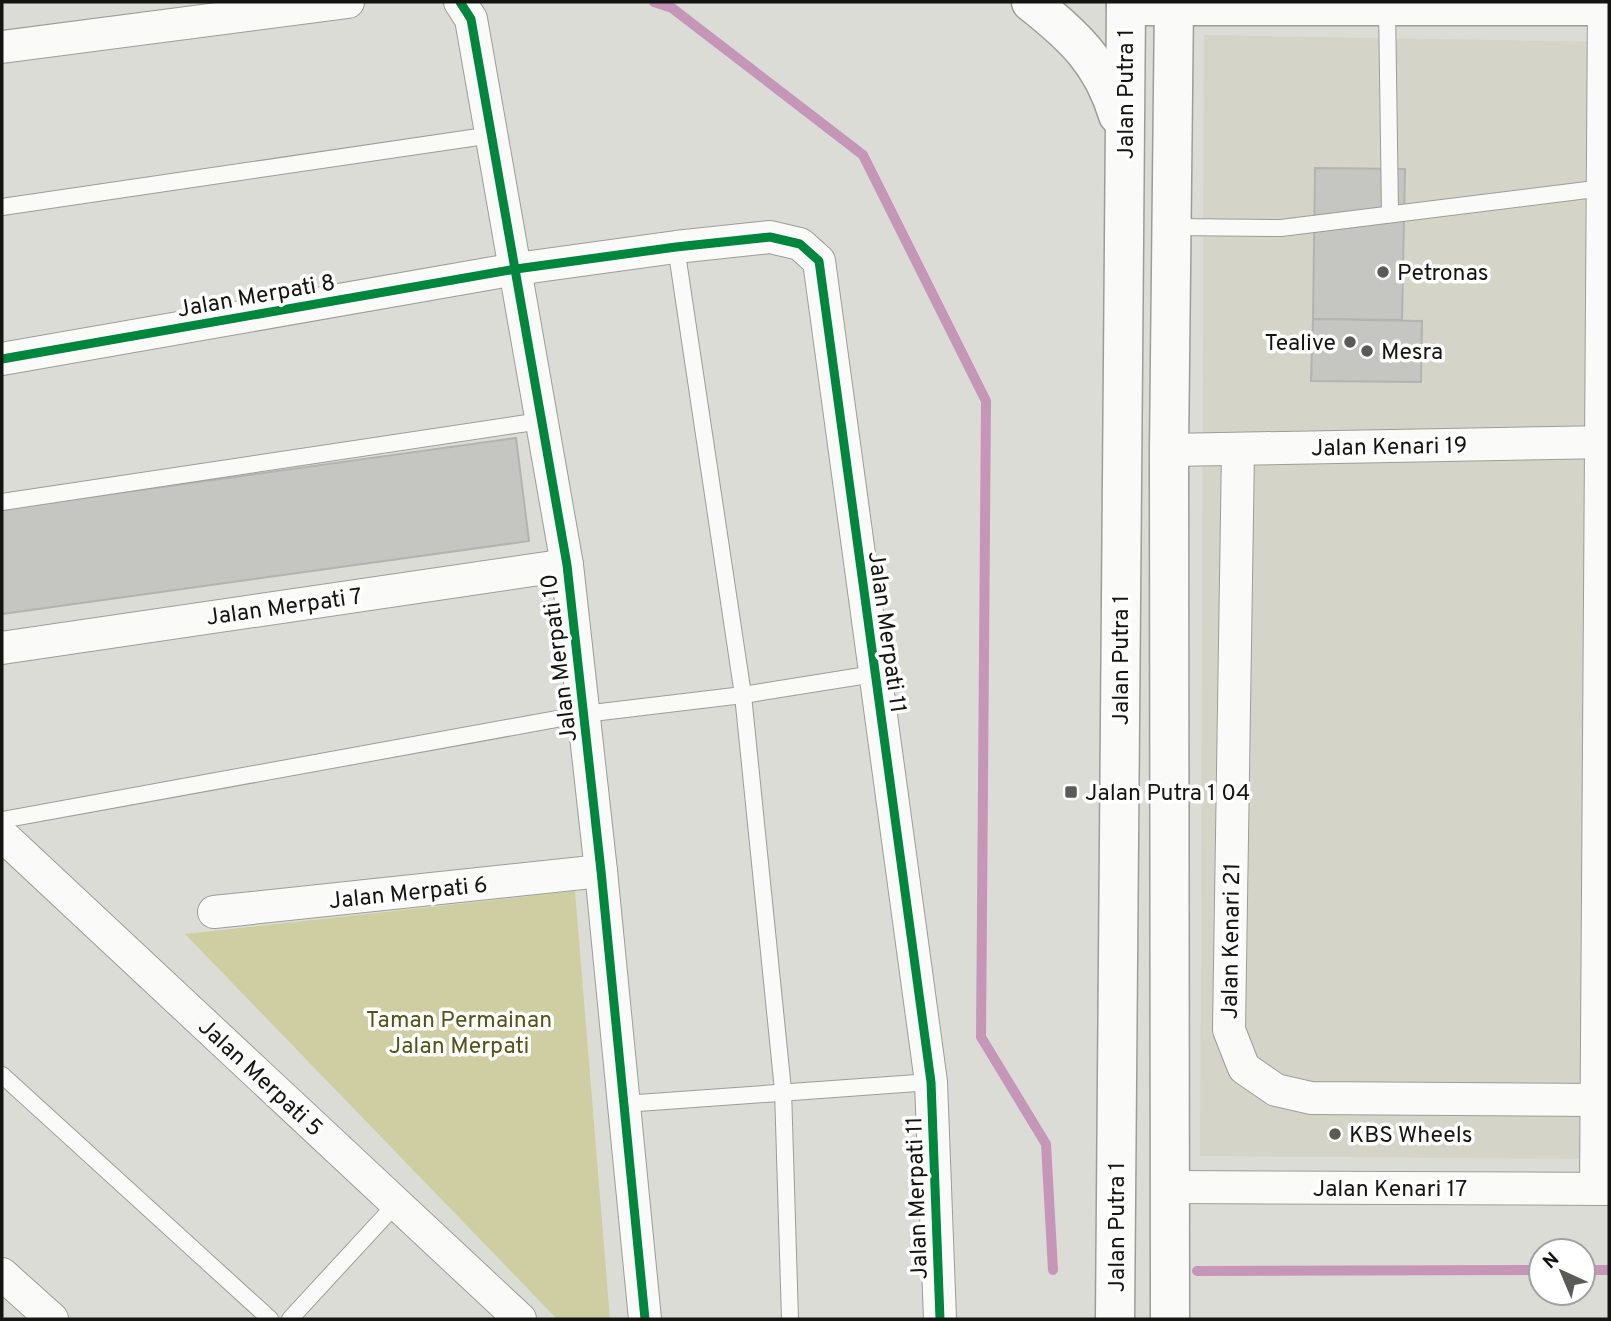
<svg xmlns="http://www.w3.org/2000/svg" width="1611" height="1321" viewBox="0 0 1611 1321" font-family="Overpass,sans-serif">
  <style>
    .built { fill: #d4d5c8 }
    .green { fill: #cecea2 }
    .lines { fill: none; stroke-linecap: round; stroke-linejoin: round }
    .stream { stroke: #c596b8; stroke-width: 10 }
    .building { fill: #c5c5c1; stroke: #b3b3af; stroke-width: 2 }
    .service-casing { stroke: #9d9d98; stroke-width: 18 }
    .minor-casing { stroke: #9d9d98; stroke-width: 34 }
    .tertiary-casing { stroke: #9d9d98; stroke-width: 41 }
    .secondary-casing { stroke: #9d9d98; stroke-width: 41 }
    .service { stroke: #fafaf9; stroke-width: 16 }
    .minor { stroke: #fafaf9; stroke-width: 32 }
    .tertiary { stroke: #fafaf9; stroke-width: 38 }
    .secondary { stroke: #fafaf9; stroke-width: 38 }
    .cycleway-casing { stroke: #fff; stroke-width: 13 }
    .cycleway { stroke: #00873e; stroke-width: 9 }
    .poi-dot { fill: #5a5a56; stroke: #fff; stroke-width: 2.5 }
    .labels { text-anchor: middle; stroke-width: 7; stroke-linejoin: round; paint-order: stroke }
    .street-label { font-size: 23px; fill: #141410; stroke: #fff }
    .poi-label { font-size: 23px; fill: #141410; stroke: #fff; text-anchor: start }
    .park-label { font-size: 23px; fill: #545415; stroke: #fff }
  </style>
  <rect width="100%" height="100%" fill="#dcdcd7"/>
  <!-- built -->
  <polygon class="built" points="1204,35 1609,42 1609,1159 1200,1156"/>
  <!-- green -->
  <polygon class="green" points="575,891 610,1319 557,1319 185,934"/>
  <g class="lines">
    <!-- stream -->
    <g class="stream">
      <polyline points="654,2 672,8 863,155 986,401 981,1037 1046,1144 1053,1270"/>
      <polyline points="1583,1270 1609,1270"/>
      <polyline points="1197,1271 1541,1270"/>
    </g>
  </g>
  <!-- building -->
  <g class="building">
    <polygon points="1315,168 1405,169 1402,320 1313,319"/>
    <polygon points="1313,319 1422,321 1421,382 1311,381"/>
    <polygon points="516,438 529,541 2,614 2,509"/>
  </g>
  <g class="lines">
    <defs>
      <g id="service">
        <polyline points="1387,5 1390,213"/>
        <polyline points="2,207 492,135"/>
        <polyline points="1171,227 1281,228 1603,188"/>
        <polyline points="676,247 743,695 783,1090 790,1319"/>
        <polyline points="2,502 541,421"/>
        <polyline points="2,820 584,714 743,695 874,674"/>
        <polyline points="2,1075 270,1319"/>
        <polyline points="624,1104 931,1082"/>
        <polyline points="290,1319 397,1203"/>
      </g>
      <g id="minor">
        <polyline points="460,2 471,19 567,565 601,871 645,1319"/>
        <polyline points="2,47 348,2"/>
        <polyline points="2,359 516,269 676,247 770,237 800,244 819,261 931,1082 940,1319"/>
        <polyline points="1169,450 1609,442"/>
        <polyline points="1238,450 1229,1030 1244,1068 1276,1090 1311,1098 1597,1100"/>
        <polyline points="2,648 567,565"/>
        <polyline points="2,835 520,1319"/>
        <polyline points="214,912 601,871"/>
        <polyline points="1170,1187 1609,1189"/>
        <polyline points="1596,1189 1604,6"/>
        <polyline points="2,1274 52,1319"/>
      </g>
      <polyline id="tertiary" points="1126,6 1609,6"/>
      <g id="secondary">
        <path d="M1031,2C1074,36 1102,62 1118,115"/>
        <polyline points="1283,2 1290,5"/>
        <polyline points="1115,1319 1126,2"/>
        <polyline points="1170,1319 1169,450 1174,2"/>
      </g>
    </defs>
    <!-- service casing -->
    <use href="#service" class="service-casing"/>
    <!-- minor casing -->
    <use href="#minor" class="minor-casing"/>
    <!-- tertiary casing -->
    <use href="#tertiary" class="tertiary-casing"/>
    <!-- secondary casing -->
    <use href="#secondary" class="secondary-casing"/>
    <!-- service -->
    <use href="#service" class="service"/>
    <!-- minor -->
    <use href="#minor" class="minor"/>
    <!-- tertiary -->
    <use href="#tertiary" class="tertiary"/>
    <!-- secondary -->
    <use href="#secondary" class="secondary"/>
    <defs>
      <g id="cycleway">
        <polyline points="460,2 471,19 567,565 601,871 645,1319"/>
        <polyline points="2,359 516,269 676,247 770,237 800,244 819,261 931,1082 940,1319"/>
      </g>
    </defs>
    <!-- cycleway casing -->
    <use href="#cycleway" class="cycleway-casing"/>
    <!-- cycleway -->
    <use href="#cycleway" class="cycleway"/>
  </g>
  <!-- markers -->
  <g class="poi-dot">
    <circle cx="1383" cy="272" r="7"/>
    <circle cx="1350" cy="342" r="7"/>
    <circle cx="1367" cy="351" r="7"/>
    <rect x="1064" y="785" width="14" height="14" rx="3.5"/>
    <circle cx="1335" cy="1134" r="7"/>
  </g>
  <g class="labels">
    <!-- street labels -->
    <g class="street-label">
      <text transform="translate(1125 94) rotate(-90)" y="8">Jalan Putra 1</text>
      <text transform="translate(256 295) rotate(-10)" y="8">Jalan Merpati 8</text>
      <text transform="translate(1389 446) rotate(-1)" y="8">Jalan Kenari 19</text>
      <text transform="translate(284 606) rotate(-8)" y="8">Jalan Merpati 7</text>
      <text transform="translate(888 632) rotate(82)" y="8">Jalan Merpati 11</text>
      <text transform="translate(558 658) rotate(-97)" y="8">Jalan Merpati 10</text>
      <text transform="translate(1120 660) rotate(-90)" y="8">Jalan Putra 1</text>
      <text transform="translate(408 892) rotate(-6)" y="8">Jalan Merpati 6</text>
      <text transform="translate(1230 941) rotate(-89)" y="8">Jalan Kenari 21</text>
      <text transform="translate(261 1077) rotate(43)" y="8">Jalan Merpati 5</text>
      <text x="1390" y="1196">Jalan Kenari 17</text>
      <text transform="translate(916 1198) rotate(-92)" y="8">Jalan Merpati 11</text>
      <text transform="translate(1116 1227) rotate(-90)" y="8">Jalan Putra 1</text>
    </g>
    <!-- poi labels -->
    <g class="poi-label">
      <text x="1397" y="280">Petronas</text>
      <text x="1336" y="350" text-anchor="end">Tealive</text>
      <text x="1381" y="359">Mesra</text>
      <text x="1085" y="800">Jalan Putra 1 04</text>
      <text x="1349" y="1142">KBS Wheels</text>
    </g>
    <!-- park labels -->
    <g class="park-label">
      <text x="459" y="1027">Taman Permainan<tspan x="459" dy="26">Jalan Merpati</tspan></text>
    </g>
  </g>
  <!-- border -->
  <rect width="1611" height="1321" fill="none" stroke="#141410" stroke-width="7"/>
  <!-- north arrow -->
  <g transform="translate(1562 1272) rotate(316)"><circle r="33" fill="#ffffff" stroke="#a1a19f" stroke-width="2"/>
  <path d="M0-5L12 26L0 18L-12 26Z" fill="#5a5a56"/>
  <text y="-10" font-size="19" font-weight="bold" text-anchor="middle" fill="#141410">N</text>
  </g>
</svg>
